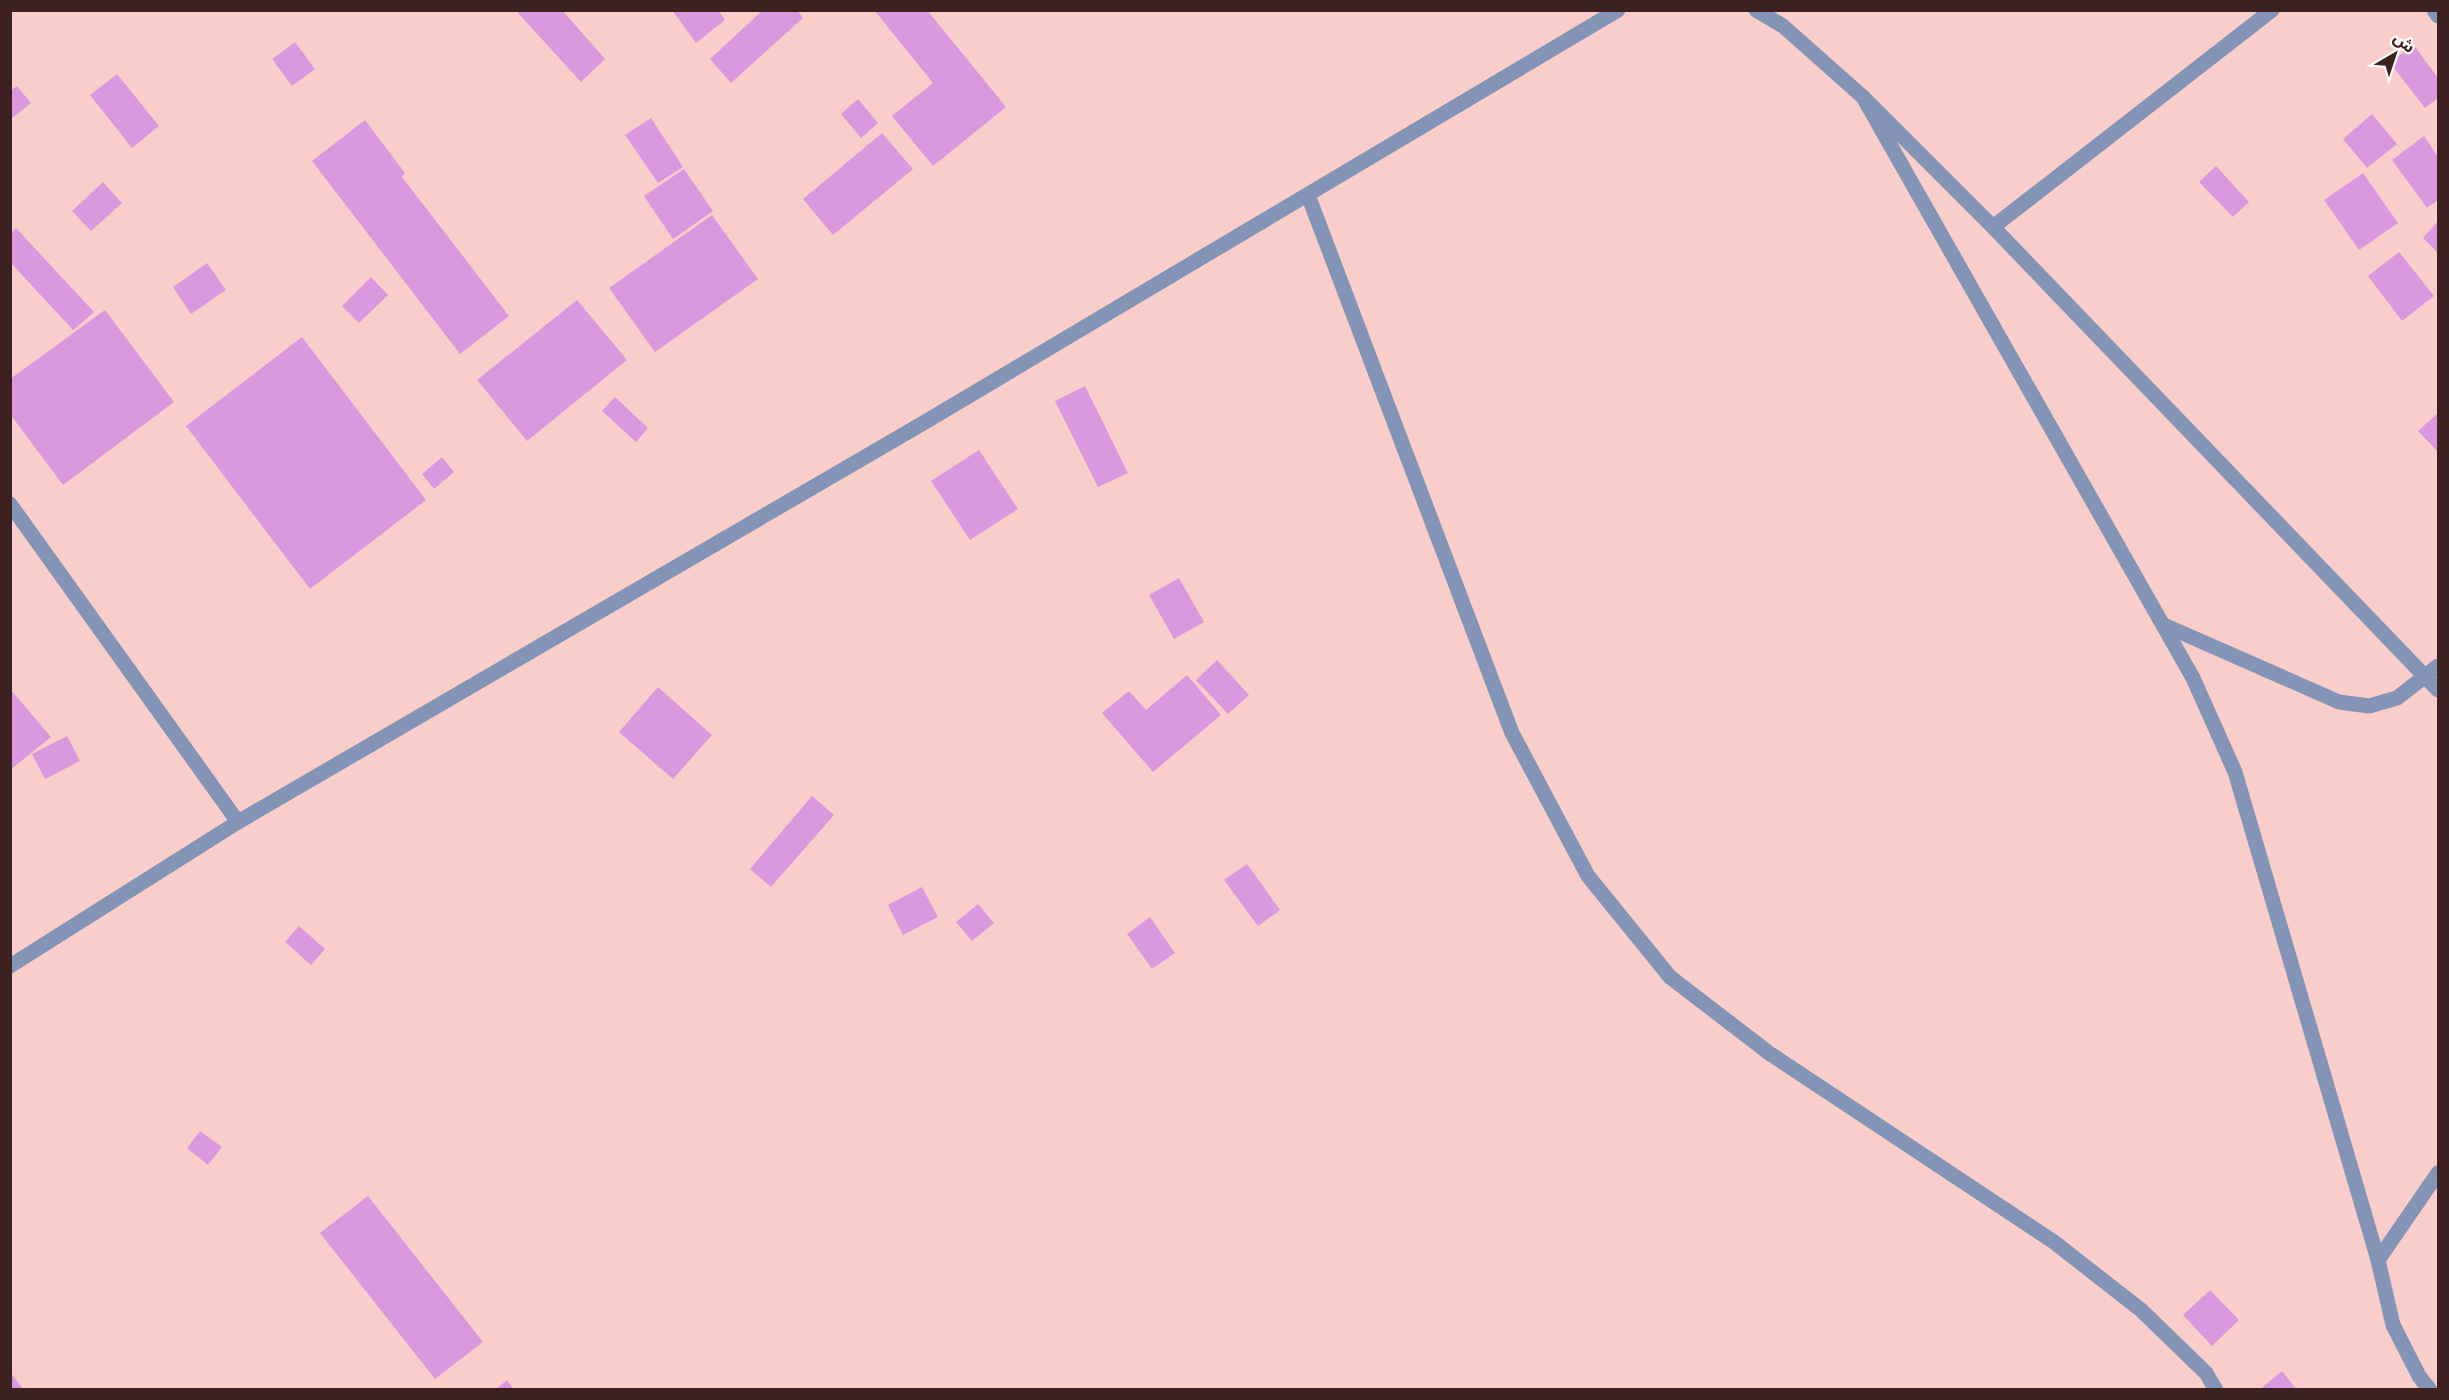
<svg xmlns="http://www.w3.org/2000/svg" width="2449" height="1400" viewBox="0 0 2449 1400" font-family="Barlow,'Noto Sans Arabic',sans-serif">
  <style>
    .building { fill: #da99df }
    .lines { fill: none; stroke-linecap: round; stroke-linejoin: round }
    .minor { stroke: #8394b6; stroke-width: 15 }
    .tertiary { stroke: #8394b6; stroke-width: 15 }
  </style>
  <rect width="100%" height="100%" fill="#f9ceca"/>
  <!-- building -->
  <g class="building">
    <polygon points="521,10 562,10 605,59 581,82 518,13"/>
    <polygon points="672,10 718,10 725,20 696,43"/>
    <polygon points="763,10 797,10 803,18 731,83 710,59"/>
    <polygon points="874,10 927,10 1006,107 933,166 892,116 933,83"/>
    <polygon points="295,42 315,69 292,86 272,59"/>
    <polygon points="2413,44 2438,78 2438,98 2425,108 2390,63"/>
    <polygon points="117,74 159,126 132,148 90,95"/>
    <polygon points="17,86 31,103 10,120 10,91"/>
    <polygon points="858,99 878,123 861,138 841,114"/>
    <polygon points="2372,114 2397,144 2367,168 2343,139"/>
    <polygon points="651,118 683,167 658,183 625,135"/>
    <polygon points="365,120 405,173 402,177 509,316 460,354 312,161"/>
    <polygon points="882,133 913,169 833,235 803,199"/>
    <polygon points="2424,136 2438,157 2438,200 2427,208 2392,160"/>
    <polygon points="2216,166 2249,202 2233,217 2199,182"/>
    <polygon points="684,169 713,211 673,239 644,196"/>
    <polygon points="2363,173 2398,223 2359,250 2324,200"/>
    <polygon points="103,182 122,203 91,231 72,211"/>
    <polygon points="712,215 758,279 655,352 609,288"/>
    <polygon points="2438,221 2438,253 2423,238"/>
    <polygon points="16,228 94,312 73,330 10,262 10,234"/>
    <polygon points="2399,252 2434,296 2402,321 2368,276"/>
    <polygon points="207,263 226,290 191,314 173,287"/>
    <polygon points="371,277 388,295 359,323 342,306"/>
    <polygon points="577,300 627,360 527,441 477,380"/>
    <polygon points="105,310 174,402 63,485 10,414 10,379"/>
    <polygon points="302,337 426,500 310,589 186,426"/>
    <polygon points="1085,386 1128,473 1098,487 1055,401"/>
    <polygon points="615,397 648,428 636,442 602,411"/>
    <polygon points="2437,414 2438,416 2438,452 2418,431"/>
    <polygon points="979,450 1018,509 970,540 931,481"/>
    <polygon points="442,457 454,472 434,489 422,474"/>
    <polygon points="1179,578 1204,622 1174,639 1149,595"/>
    <polygon points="1217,660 1249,695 1228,714 1196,680"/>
    <polygon points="1187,675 1221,715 1153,772 1102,713 1129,691 1146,710"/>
    <polygon points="658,687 712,735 673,779 619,732"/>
    <polygon points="10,689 51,737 10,770"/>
    <polygon points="67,736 80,761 45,779 32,754"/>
    <polygon points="812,796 834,815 771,887 750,869"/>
    <polygon points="1247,864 1280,910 1258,926 1224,880"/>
    <polygon points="922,887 938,917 903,935 888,905"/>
    <polygon points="978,904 994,923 972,941 956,922"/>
    <polygon points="1150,917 1175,953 1152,969 1127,934"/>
    <polygon points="299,926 325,949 311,965 285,942"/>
    <polygon points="200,1131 222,1147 208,1165 187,1148"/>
    <polygon points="368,1196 483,1342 435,1379 320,1233"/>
    <polygon points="2210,1290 2239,1320 2212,1346 2183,1315"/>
    <polygon points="2282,1371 2297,1390 2259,1390"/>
    <polygon points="10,1372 24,1390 10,1390"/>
    <polygon points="507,1380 514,1390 495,1390"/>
  </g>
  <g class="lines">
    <!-- minor -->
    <g class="minor">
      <polyline points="1756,10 1783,26 1863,97 1993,227 2438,690"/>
      <polyline points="2434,10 2438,16"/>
      <polyline points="1863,97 2193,678 2235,772 2378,1260 2393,1325 2419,1376 2430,1390"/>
      <polyline points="1308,195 1512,733 1588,876 1670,977 1769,1053 2054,1242 2141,1310 2206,1373 2216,1390"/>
      <polyline points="1993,227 2272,10"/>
      <polyline points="2164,625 2339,702 2369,706 2397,698 2438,666"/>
      <polyline points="238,822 925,422 1618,10"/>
      <polyline points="2378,1260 2438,1173"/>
    </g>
    <!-- tertiary -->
    <polyline class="tertiary" points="10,504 238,822 10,966"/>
  </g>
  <!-- border -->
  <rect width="2449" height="1400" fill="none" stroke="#3c2120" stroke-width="24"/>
  <!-- north arrow -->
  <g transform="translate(2395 54) rotate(39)" stroke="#fbfbfb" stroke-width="4.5" paint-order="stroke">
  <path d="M0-4.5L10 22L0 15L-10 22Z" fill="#3c2120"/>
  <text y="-9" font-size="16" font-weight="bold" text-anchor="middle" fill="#3c2120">ش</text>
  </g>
</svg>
